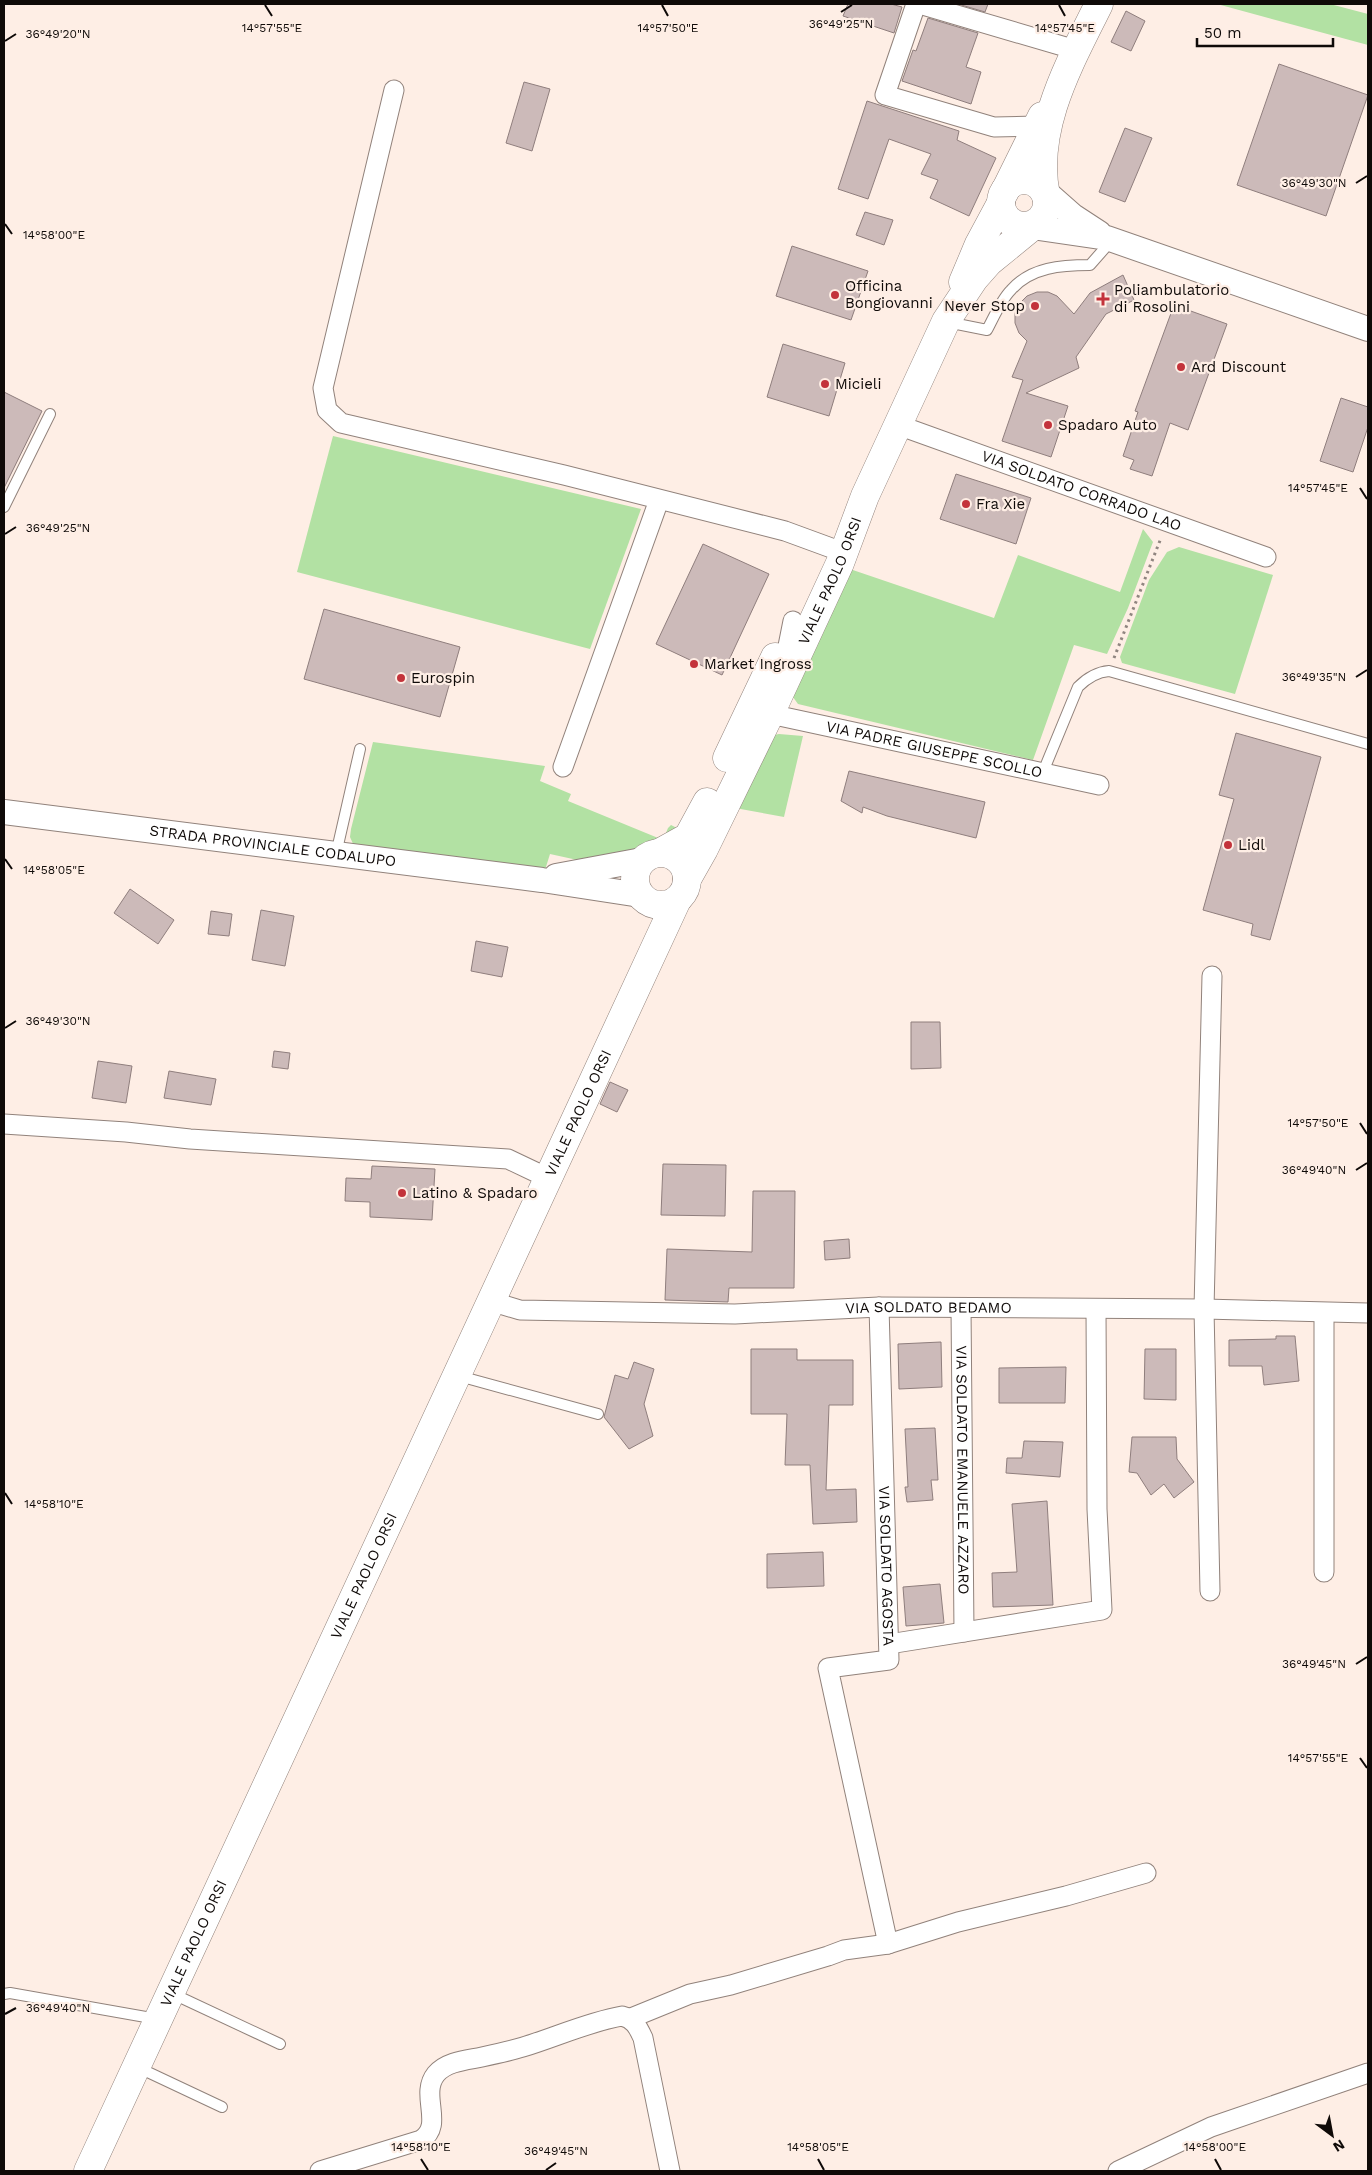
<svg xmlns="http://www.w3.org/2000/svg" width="1372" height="2175" viewBox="0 0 1372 2175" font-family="'Work Sans',sans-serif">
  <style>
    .green { fill: #b2e1a3 }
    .building { fill: #ccbab9; stroke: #8f7e7d }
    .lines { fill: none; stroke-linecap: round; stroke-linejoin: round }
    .service-casing { stroke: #91827b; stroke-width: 12 }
    .minor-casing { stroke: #91827b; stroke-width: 21 }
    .tertiary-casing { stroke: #91827b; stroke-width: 26 }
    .secondary-casing { stroke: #91827b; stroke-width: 29 }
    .path { stroke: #908580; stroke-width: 3; stroke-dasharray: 2.5 4; stroke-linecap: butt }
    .service { stroke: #fff; stroke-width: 10 }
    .minor { stroke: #fff; stroke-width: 19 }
    .tertiary { stroke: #fff; stroke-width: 24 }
    .secondary { stroke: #fff; stroke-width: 28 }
    .ticks { fill: none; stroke: #0f0a08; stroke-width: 2 }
    .poi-dot { fill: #c3333b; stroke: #feeee5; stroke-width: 2 }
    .labels { text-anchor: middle; stroke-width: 4.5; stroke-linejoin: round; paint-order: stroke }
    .poi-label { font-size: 15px; fill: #0f0a08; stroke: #feeee5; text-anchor: start }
    .street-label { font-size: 15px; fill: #0f0a08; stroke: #feeee5 }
    .ticks-label { font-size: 12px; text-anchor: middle; fill: #0f0a08; stroke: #feeee5; stroke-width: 4.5; stroke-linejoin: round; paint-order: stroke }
  </style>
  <rect width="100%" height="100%" fill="#feeee5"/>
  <!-- green -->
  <g class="green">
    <polygon points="1217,4 1330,4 1368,14 1368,45"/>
    <polygon points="333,436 641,509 590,649 297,572"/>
    <polygon points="1143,529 1153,542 1128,608 1107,654 1074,645 1033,760 798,704 790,693 844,567 994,618 1018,555 1120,592"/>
    <polygon points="1179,547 1273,575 1235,694 1122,663 1120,657 1149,580 1167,552"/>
    <polygon points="779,734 803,736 784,817 735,808 768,736"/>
    <polygon points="373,742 545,766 540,781 571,794 568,801 663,840 668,828 671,825 683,831 642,851 582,861 550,854 545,870 354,846 350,837 351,829"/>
  </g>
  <!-- building -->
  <g class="building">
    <polygon points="848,4 891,4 902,7 894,33 843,16"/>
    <polygon points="958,4 988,4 985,12"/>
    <polygon points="1126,11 1145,21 1131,51 1111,42"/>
    <polygon points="928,18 978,33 966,67 981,72 971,104 902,81 913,50 916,51"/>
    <polygon points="1279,64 1368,95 1326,216 1237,185"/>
    <polygon points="524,82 550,89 532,151 506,143"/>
    <polygon points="867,101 959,131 957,140 996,158 969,216 930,198 938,180 921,174 931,154 889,139 868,199 838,189"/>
    <polygon points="1125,128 1152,138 1125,202 1099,192"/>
    <polygon points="865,212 893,220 884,245 856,235"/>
    <polygon points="792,246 868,271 851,320 776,296"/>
    <polygon points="1123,275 1134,300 1106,314 1076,357 1079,368 1026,393 1068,406 1051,457 1002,441 1023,380 1012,377 1027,341 1019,333 1015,323 1015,313 1020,303 1027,296 1037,292 1048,292 1057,296 1074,314 1090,293"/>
    <polygon points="1174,305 1227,324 1188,430 1170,423 1152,476 1130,469 1134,460 1123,456 1138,412 1135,411"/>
    <polygon points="783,344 845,363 829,416 767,397"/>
    <polygon points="4,392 42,411 4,488"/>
    <polygon points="1341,398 1368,407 1368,427 1353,472 1320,461"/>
    <polygon points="956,474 1031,498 1016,544 940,519"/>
    <polygon points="703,544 769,574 722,675 656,644"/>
    <polygon points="324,609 460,647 440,717 304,679"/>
    <polygon points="1236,733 1321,757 1270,940 1251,935 1253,924 1203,910 1234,799 1219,795"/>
    <polygon points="849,771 985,802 976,838 887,816 863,807 862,813 841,801"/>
    <polygon points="130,889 174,920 158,944 114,913"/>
    <polygon points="261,910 294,916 285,966 252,960"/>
    <polygon points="211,911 232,914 229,936 208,934"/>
    <polygon points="476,941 508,947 502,977 471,971"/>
    <polygon points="911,1022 940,1022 941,1068 911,1069"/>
    <polygon points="274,1051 290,1053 288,1069 272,1067"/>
    <polygon points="98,1061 132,1066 126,1103 92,1098"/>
    <polygon points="169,1071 216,1079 211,1105 164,1098"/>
    <polygon points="610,1082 628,1090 617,1112 600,1104"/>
    <polygon points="663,1164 726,1165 725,1216 661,1215"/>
    <polygon points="372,1166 435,1169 432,1220 370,1217 370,1202 345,1201 346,1178 371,1179"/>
    <polygon points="753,1191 795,1191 794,1288 729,1288 728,1302 665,1300 667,1249 752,1252"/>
    <polygon points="849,1239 850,1258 825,1260 824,1241"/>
    <polygon points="1276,1336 1295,1336 1299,1381 1264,1385 1262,1366 1229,1366 1229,1340 1276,1339"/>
    <polygon points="941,1342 942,1387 899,1389 898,1344"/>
    <polygon points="751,1349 797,1349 797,1360 853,1360 853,1405 829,1405 826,1490 856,1489 857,1522 813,1524 810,1465 785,1465 787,1414 751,1414"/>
    <polygon points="1145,1349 1176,1349 1176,1400 1144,1399"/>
    <polygon points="634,1362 654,1369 644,1404 653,1436 629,1449 604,1417 615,1375 628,1379"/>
    <polygon points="1066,1367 1065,1403 999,1403 999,1368"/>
    <polygon points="935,1428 938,1480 931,1480 933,1500 907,1502 905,1487 908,1487 905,1429"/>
    <polygon points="1132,1437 1176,1437 1177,1459 1194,1482 1174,1498 1164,1484 1151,1495 1137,1473 1129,1472"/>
    <polygon points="1024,1441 1063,1442 1060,1477 1006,1473 1007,1458 1022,1458"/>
    <polygon points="1047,1501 1053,1605 993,1607 992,1573 1017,1572 1012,1504"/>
    <polygon points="823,1552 824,1586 767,1588 767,1554"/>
    <polygon points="940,1584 944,1623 906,1626 903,1587"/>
  </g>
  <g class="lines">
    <defs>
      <g id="service">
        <path d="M947,322L987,330C994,317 1001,300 1011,290C1031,267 1062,265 1090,265L1112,240"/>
        <polyline points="4,507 50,414"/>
        <path d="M1043,772L1078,687C1087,678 1096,672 1109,671L1368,744"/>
        <polyline points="336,854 360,749"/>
        <polyline points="459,1376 598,1414"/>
        <polyline points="171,1993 280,2044"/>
        <polyline points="4,1994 10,1993 157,2019"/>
        <polyline points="137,2067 222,2107"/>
      </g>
      <g id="minor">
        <polyline points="916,4 885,95 994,127 1036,126"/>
        <polyline points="919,4 1076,50"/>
        <polyline points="394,90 323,388 327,410 341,423 564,475 785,531 845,553"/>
        <path id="s1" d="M898,425L1266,557"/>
        <polyline points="780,665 787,651 793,621"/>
        <path id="s2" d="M770,714L1099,785"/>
        <polyline points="563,767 659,500"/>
        <polyline points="4,1124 126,1132 190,1139 508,1159 548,1178"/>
        <path id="s3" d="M490,1301L520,1310L735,1314L879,1307L1204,1309L1368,1313"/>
        <path id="s4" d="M879,1307L889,1660L828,1668L888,1944"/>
        <path id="s5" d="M961,1308L964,1632"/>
        <polyline points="1324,1313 1324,1572"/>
        <polyline points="1210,1591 1204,1309 1212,976"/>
        <polyline points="889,1644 1102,1610 1097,1509 1096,1309"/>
        <polyline points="631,2018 690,1994 731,1985 828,1956 844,1950 888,1944 958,1922 1066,1896 1146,1873"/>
        <path d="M320,2171L421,2140C445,2125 419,2095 436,2074C447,2061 468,2060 482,2057C496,2054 510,2051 523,2047C556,2037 588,2022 622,2016C634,2019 638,2027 643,2038L670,2171"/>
        <polyline points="1118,2171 1211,2127 1368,2073"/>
      </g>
      <g id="tertiary">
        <polyline points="1039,186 1073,216 1099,233"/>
        <polyline points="1018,225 1107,238 1368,329"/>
        <path id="s6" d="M4,812L542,880L640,895"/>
        <polyline points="556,876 642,860"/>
      </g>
      <g id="secondary">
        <circle cx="1024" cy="203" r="23"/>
        <polyline points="1004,193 1042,116"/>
        <path d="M1046,196C1032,128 1070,63 1099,4"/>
        <polyline points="963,282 979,244 1001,203"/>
        <polyline points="727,758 775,657"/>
        <polyline points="661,852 688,837 707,802"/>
        <circle cx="661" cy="879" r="26"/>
        <path id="s7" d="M687,879L704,849L770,714L840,563L865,496L946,321L974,279L989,262L1038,222"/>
        <path id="s8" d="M88,2171L677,900"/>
      </g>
    </defs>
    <!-- service casing -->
    <use href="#service" class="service-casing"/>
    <!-- minor casing -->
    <use href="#minor" class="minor-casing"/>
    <!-- tertiary casing -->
    <use href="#tertiary" class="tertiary-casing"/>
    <!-- secondary casing -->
    <use href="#secondary" class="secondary-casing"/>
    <!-- path -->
    <polyline class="path" points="1114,658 1161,538"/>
    <!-- service -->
    <use href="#service" class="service"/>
    <!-- minor -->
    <use href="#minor" class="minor"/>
    <!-- tertiary -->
    <use href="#tertiary" class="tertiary"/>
    <!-- secondary -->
    <use href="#secondary" class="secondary"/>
  </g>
  <!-- ticks -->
  <path class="ticks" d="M265,5L272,16M662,5L668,16M1059,5L1065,16M841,12L852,5M5,41L16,34M1356,183L1367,176M5,224L12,234M1360,488L1367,499M5,534L16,527M1356,677L1367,670M5,859L12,869M5,1028L16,1021M1360,1123L1367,1134M1356,1170L1367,1163M5,1493L12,1504M1356,1664L1367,1657M1360,1758L1367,1768M5,2014L16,2008M421,2159L428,2170M818,2159L824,2170M1215,2159L1221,2170M546,2170L556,2163"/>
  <!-- markers -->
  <g class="poi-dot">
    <circle cx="835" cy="295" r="5"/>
    <path d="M1100.5 291.5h5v5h5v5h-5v5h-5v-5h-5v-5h5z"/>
    <circle cx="1035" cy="306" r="5"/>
    <circle cx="1181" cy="367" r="5"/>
    <circle cx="825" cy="384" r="5"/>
    <circle cx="1048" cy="425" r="5"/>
    <circle cx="966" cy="504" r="5"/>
    <circle cx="694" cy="664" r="5"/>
    <circle cx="401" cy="678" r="5"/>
    <circle cx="1228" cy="845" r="5"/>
    <circle cx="402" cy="1193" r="5"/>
  </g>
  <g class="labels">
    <!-- poi labels -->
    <g class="poi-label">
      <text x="845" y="291">Officina<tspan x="845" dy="17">Bongiovanni</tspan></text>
      <text x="1114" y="295">Poliambulatorio<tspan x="1114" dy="17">di Rosolini</tspan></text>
      <text x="1025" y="311" text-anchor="end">Never Stop</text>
      <text x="1191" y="372">Ard Discount</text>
      <text x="835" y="389">Micieli</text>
      <text x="1058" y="430">Spadaro Auto</text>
      <text x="976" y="509">Fra Xie</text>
      <text x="704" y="669">Market Ingross</text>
      <text x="411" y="683">Eurospin</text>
      <text x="1238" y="850">Lidl</text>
      <text x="412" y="1198">Latino &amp; Spadaro</text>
    </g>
    <!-- street labels -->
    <g class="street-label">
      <text dy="5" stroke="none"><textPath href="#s1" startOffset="195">VIA SOLDATO CORRADO LAO</textPath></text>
      <text dy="5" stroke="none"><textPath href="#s7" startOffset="331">VIALE PAOLO ORSI</textPath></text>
      <text dy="5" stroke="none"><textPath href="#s2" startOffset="168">VIA PADRE GIUSEPPE SCOLLO</textPath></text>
      <text dy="5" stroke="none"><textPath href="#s6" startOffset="271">STRADA PROVINCIALE CODALUPO</textPath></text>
      <text dy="5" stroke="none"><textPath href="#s8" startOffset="1166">VIALE PAOLO ORSI</textPath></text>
      <text dy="5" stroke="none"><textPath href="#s3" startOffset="440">VIA SOLDATO BEDAMO</textPath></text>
      <text dy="5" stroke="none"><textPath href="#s5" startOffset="162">VIA SOLDATO EMANUELE AZZARO</textPath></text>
      <text dy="5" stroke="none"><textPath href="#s4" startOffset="259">VIA SOLDATO AGOSTA</textPath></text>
      <text dy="5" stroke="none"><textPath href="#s8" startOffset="656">VIALE PAOLO ORSI</textPath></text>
      <text dy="5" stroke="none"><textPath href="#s8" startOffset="251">VIALE PAOLO ORSI</textPath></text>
    </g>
  </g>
  <g class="ticks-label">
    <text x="841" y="28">36°49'25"N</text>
    <text x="1065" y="32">14°57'45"E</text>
    <text x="272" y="32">14°57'55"E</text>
    <text x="668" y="32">14°57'50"E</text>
    <text x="58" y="38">36°49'20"N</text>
    <text x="1314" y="187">36°49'30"N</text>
    <text x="54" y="239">14°58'00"E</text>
    <text x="1318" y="492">14°57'45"E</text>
    <text x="58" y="532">36°49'25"N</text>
    <text x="1314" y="681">36°49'35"N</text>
    <text x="54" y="874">14°58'05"E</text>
    <text x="58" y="1025">36°49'30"N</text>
    <text x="1318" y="1127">14°57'50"E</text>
    <text x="1314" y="1174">36°49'40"N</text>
    <text x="54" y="1508">14°58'10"E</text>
    <text x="1314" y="1668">36°49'45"N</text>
    <text x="1318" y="1762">14°57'55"E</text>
    <text x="58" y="2012">36°49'40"N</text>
    <text x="421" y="2151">14°58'10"E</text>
    <text x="818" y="2151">14°58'05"E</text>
    <text x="1215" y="2151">14°58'00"E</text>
    <text x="556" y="2155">36°49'45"N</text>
  </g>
  <!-- border -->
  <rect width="1372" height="2175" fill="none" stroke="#0f0a08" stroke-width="10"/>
  <!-- north arrow -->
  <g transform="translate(1332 2135) rotate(148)" stroke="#feeee5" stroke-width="4" paint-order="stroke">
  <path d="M0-4L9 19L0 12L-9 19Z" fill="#0f0a08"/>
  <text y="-8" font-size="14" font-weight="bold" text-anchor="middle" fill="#0f0a08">N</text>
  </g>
  <!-- scale -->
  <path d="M1197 38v8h136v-8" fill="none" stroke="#0f0a08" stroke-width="2.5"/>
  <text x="1204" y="38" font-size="15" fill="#0f0a08" stroke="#feeee5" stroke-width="4" paint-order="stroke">50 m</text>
</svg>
